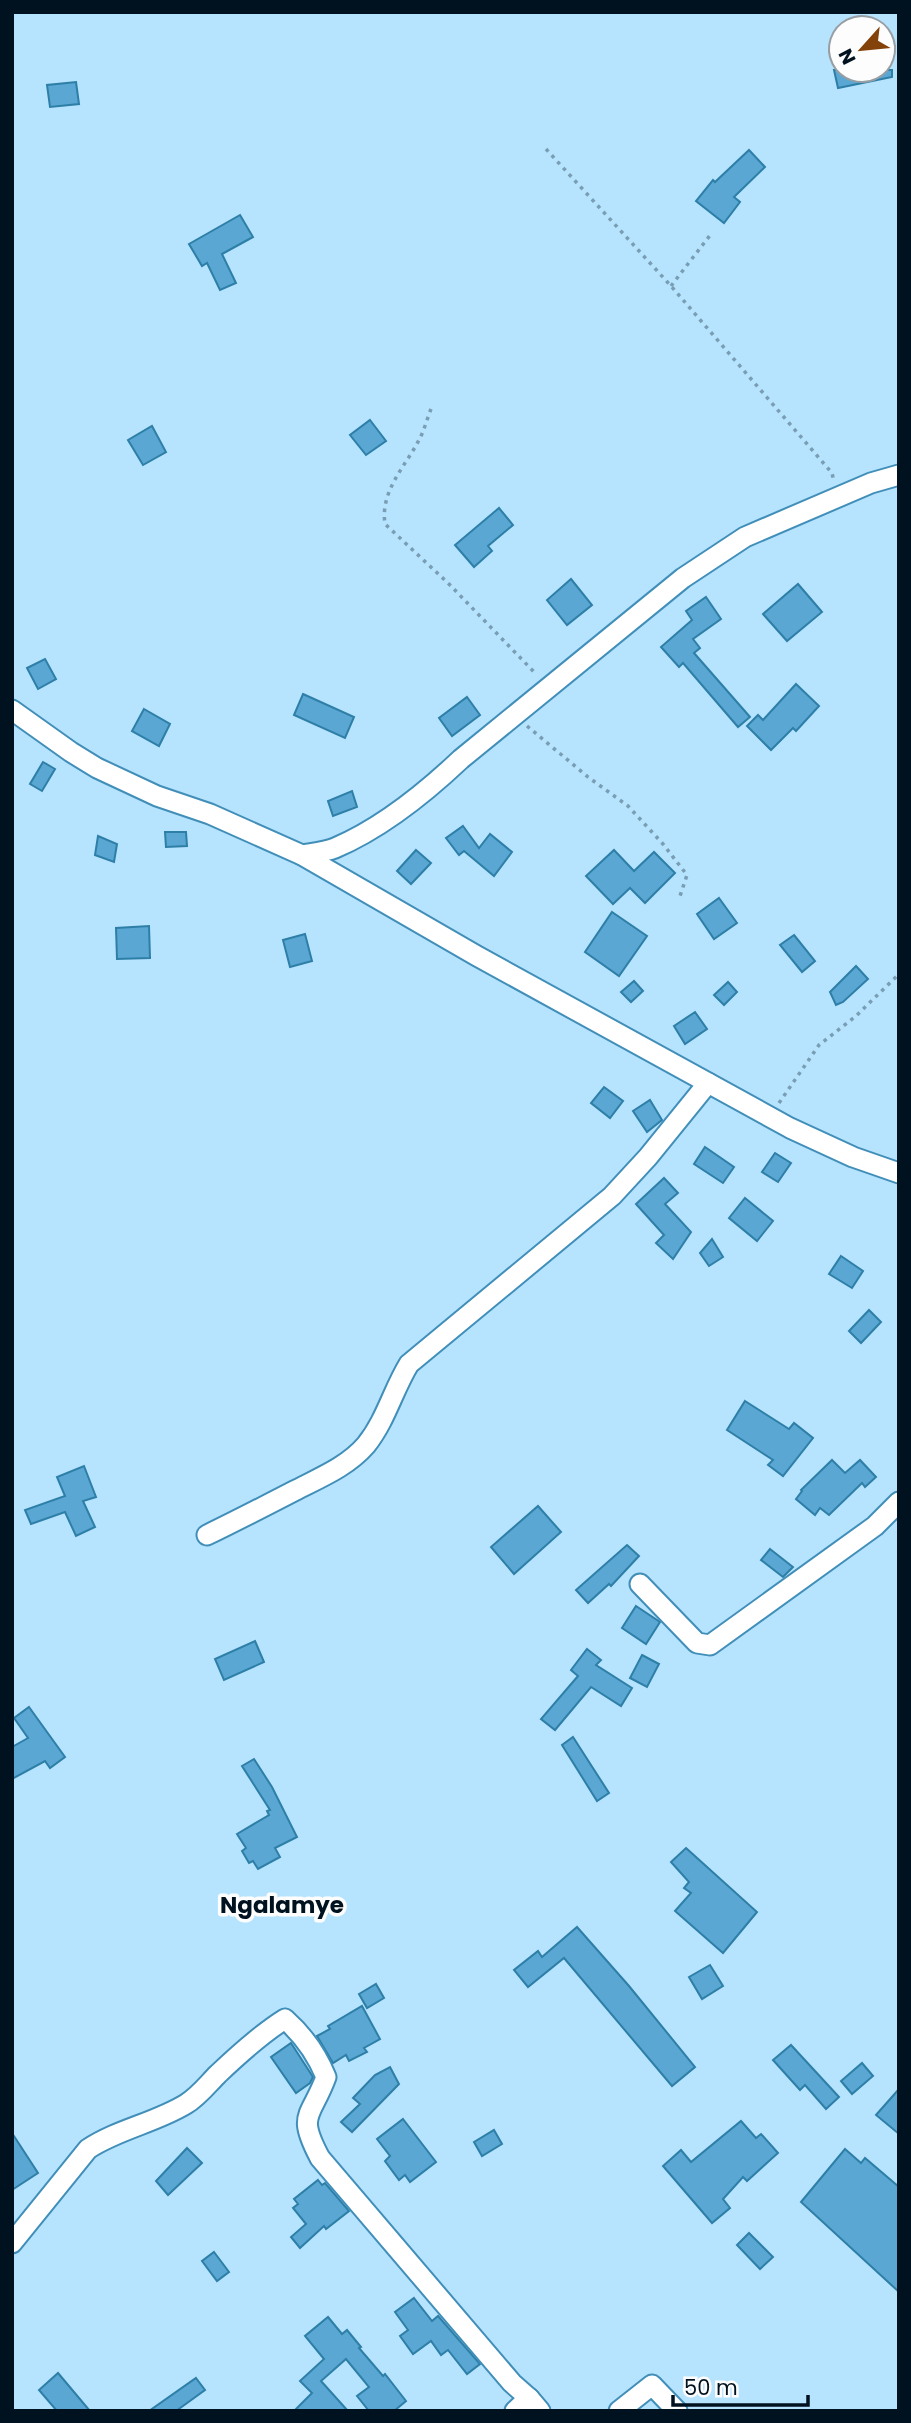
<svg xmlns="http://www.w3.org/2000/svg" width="911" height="2423" viewBox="0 0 911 2423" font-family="Poppins,sans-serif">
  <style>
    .building { fill: #59a7d2; stroke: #2e7fa8; stroke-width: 2 }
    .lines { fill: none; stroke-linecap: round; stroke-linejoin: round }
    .street-casing { stroke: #418fb9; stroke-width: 23 }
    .path { stroke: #799db3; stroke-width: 3.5; stroke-dasharray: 3.5 5; stroke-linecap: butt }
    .street { stroke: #fff; stroke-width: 19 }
    .labels { text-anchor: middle; stroke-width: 7; stroke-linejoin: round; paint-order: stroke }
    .quarter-label { font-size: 23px; font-weight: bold; fill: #00121f; stroke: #fdfdfd }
  </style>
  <rect width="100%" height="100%" fill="#b6e3fe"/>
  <!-- building -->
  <g class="building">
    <polygon points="834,70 892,70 892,77 838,88"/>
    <polygon points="76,82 79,104 50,107 47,85"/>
    <polygon points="749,150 765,167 734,197 740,202 724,223 696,201 713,180 715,182"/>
    <polygon points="240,215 253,237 222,254 236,283 220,290 207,263 202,266 189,244"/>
    <polygon points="370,420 386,441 366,455 350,435"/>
    <polygon points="152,426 166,452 143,465 128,440"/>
    <polygon points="499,508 513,525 488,546 492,551 474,567 455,545"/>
    <polygon points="571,579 592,605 567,625 547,600"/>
    <polygon points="798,584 822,612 787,641 763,614"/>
    <polygon points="706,597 721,619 693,639 700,648 694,653 750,717 738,727 683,663 679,667 661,647 692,620 686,611"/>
    <polygon points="45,659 56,679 38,689 27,668"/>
    <polygon points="796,684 819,706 796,731 793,728 771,750 747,726 758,715 763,720"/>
    <polygon points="303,694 354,717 345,738 294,715"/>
    <polygon points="467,697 480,715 452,736 439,718"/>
    <polygon points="144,709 170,724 159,746 132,731"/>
    <polygon points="43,762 55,769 42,791 30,784"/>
    <polygon points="352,791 357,807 333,816 328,801"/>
    <polygon points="463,826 479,848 490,834 512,852 494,876 464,851 459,855 446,838"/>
    <polygon points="165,832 186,832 187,846 166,847"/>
    <polygon points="98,836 117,844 114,862 95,855"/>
    <polygon points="416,850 431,863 411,884 397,871"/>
    <polygon points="614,850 634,871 654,852 675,873 645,903 630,888 613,904 586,876"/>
    <polygon points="719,898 737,923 714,939 697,914"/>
    <polygon points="612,912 647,936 619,976 585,952"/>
    <polygon points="149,926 150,958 117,959 116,928"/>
    <polygon points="305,934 312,961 290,967 283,940"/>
    <polygon points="794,935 815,961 802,972 780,945"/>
    <polygon points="856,966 868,979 843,1002 836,1005 830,992"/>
    <polygon points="634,981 643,991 631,1002 621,992"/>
    <polygon points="728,982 737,992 724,1005 714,995"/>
    <polygon points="695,1012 707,1029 685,1044 674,1026"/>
    <polygon points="604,1087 623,1101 610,1118 591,1103"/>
    <polygon points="650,1100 662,1120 647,1132 633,1111"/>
    <polygon points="705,1147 734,1167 723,1183 694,1164"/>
    <polygon points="775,1153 791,1163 778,1182 762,1172"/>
    <polygon points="664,1178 678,1193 665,1204 691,1232 673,1259 656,1243 664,1235 636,1204"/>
    <polygon points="745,1198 773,1221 757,1241 729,1218"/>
    <polygon points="712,1239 723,1257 709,1266 700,1253"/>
    <polygon points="841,1256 863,1271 852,1288 829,1274"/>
    <polygon points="869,1310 881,1322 861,1343 849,1331"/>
    <polygon points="745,1401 789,1429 794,1423 813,1438 783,1476 768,1465 773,1460 727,1430"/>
    <polygon points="832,1460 845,1473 860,1460 876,1477 865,1487 862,1483 829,1515 820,1508 815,1515 796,1499 802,1491 801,1490"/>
    <polygon points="84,1466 96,1497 83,1501 95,1527 76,1536 65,1512 31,1524 25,1510 65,1496 57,1477"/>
    <polygon points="538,1506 561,1532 514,1574 491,1547"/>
    <polygon points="627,1545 639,1556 611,1586 609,1584 588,1603 576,1590"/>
    <polygon points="770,1549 793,1567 783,1577 761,1560"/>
    <polygon points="636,1606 660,1622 646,1644 622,1628"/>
    <polygon points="255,1641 264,1662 224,1680 215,1659"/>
    <polygon points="587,1649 601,1660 596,1665 632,1688 621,1706 591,1687 555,1730 541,1719 578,1676 571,1670"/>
    <polygon points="642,1655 659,1664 647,1687 630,1678"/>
    <polygon points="29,1707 65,1757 50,1768 45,1761 12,1779 12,1747 28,1738 14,1718"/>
    <polygon points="573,1737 609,1793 597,1801 562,1745"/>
    <polygon points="254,1759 272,1787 297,1837 275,1848 280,1857 258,1869 253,1861 249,1863 242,1851 246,1848 237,1834 269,1815 267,1811 270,1810 242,1766"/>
    <polygon points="686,1848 757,1912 723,1953 675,1911 691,1893 684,1888 689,1882 671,1862"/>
    <polygon points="577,1927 629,1986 695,2067 672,2086 564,1958 528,1987 514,1970 538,1951 542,1957"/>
    <polygon points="710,1965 723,1986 702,1999 689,1977"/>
    <polygon points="376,1984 384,1998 367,2008 359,1994"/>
    <polygon points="362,2006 380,2039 364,2048 367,2052 349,2061 346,2055 333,2063 317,2036 330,2029 328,2026"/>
    <polygon points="291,2043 313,2077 310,2083 296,2093 271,2057"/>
    <polygon points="791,2045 839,2097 826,2109 805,2085 800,2090 773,2060"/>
    <polygon points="862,2063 873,2076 852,2094 841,2081"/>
    <polygon points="390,2067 399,2084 352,2132 341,2122 360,2104 353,2098 375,2075"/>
    <polygon points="899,2089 899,2134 876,2115"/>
    <polygon points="403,2119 436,2162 410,2182 405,2175 399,2180 385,2161 390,2156 377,2139"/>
    <polygon points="741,2121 756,2138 761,2134 778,2153 747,2181 743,2177 723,2199 730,2208 712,2223 663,2166 681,2150 691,2162"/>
    <polygon points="494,2130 502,2144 482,2156 474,2142"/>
    <polygon points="12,2133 38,2173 12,2190"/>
    <polygon points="187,2148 202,2163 168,2195 156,2181"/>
    <polygon points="845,2149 861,2163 865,2158 899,2187 899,2292 801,2202"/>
    <polygon points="318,2180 322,2185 325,2183 349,2211 326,2229 324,2226 300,2248 291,2237 306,2224 293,2208 298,2204 294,2199"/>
    <polygon points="749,2233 773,2257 760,2269 737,2245"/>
    <polygon points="214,2252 229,2272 217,2281 202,2261"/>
    <polygon points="414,2298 432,2321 438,2316 480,2364 467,2374 448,2350 441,2355 431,2341 413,2354 400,2336 408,2330 395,2312"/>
    <polygon points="328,2317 342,2334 347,2330 361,2347 359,2348 383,2376 385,2374 406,2401 394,2411 369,2411 357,2396 369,2387 346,2359 321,2381 348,2411 294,2411 312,2393 300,2381 324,2359 305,2336"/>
    <polygon points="58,2373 90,2411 57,2411 39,2390"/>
    <polygon points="196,2378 205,2390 176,2411 149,2411"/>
  </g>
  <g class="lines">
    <defs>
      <g id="street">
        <polyline points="12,710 71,752 97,768 157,796 210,814 302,855 477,956 790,1128 853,1157 899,1173"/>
        <path d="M302,855C313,853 325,852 335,848C382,828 424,794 461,759L683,578L745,537L871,483L899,475"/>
        <path d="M207,1535C236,1521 265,1506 294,1491C319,1478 347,1467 366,1445C386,1420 393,1390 409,1364L612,1196L648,1157L708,1083"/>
        <polyline points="640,1584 697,1643 710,1645 875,1526 899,1502"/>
        <path d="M12,2243L88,2149C118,2129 155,2123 186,2104C198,2097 208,2084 218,2074C238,2055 261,2034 285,2019C303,2035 317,2055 326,2077C311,2118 296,2113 320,2158L512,2383L529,2398"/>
        <polyline points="515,2411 529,2398 540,2411"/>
        <polyline points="619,2411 652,2385 677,2411"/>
      </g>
    </defs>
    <!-- street casing -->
    <use href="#street" class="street-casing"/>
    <!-- path -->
    <g class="path">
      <polyline points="546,149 671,286 832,473 834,482"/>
      <polyline points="671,286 711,234"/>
      <path d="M431,409C427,419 424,431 419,440C405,467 380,491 385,524L449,584L536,674"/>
      <polyline points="527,726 588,777 628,806 663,844 687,875 679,899"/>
      <polyline points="779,1103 819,1045 856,1016 899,974"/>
    </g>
    <!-- street -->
    <use href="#street" class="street"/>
  </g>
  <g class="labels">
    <!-- quarter labels -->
    <g class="quarter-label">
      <text x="282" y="1913">Ngalamye</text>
    </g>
  </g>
  <!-- border -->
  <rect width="911" height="2423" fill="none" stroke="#00121f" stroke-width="28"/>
  <!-- north arrow -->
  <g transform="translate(862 49) rotate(243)"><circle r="33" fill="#fdfdfd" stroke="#989fa4" stroke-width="2"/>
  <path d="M0-5L12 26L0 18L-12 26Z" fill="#824209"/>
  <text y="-10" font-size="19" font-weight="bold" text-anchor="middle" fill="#00121f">N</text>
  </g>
  <!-- scale -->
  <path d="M673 2395v10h135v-10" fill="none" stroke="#00121f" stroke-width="3.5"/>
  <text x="684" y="2395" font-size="21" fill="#00121f" stroke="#fdfdfd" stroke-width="5" paint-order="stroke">50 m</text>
</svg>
